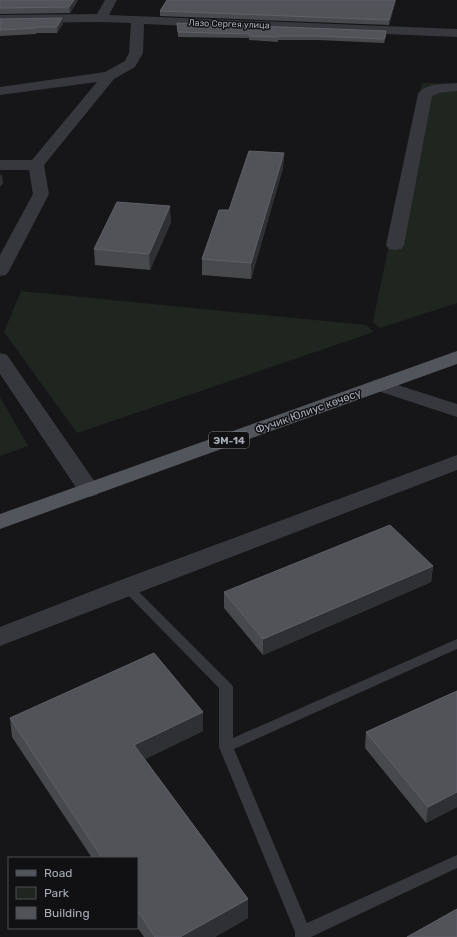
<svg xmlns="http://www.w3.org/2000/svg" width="457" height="937" viewBox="0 0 457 937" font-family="Rubik,sans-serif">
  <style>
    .green { fill: #1e261f }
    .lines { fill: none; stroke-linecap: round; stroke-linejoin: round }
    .service { fill: #37383d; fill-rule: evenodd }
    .minor { fill: #37383d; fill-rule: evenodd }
    .primary { fill: #53555c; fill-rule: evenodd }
    .wall { fill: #47494d }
    .shaded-wall { fill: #2f3033 }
    .building { fill: #525359; stroke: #5f6168 }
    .labels { text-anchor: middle; stroke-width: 3; stroke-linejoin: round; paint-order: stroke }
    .far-street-label { font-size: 9px; fill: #a8adb8; stroke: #111113 }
    .shield { fill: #111113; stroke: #7b7e86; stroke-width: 1 }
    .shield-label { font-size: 10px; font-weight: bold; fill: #a8adb8 }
    .street-label { font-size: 11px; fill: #a8adb8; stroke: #111113 }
  </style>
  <rect width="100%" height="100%" fill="#161618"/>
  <!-- green -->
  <g class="green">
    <polygon points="422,83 457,84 457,303 380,328 373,322"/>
    <polygon points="21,291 366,325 374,332 77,433 4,332"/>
    <polygon points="0,397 28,446 0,456"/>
  </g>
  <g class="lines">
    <!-- service -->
    <polygon class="service" points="127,583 131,584 231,684 233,687 233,738 457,639 457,649 234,749 307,923 457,855 457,868 311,937 295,937 295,932 219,747 219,688 123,590 121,587 123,584"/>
    <!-- minor -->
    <g class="minor">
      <polygon points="105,0 117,0 109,15 457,29 457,37 144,24 143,53 135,67 114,79 44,165 49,194 9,271 6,275 0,276 0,255 33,194 29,170 0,170 0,160 32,160 97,82 0,95 0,87 105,72 125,61 129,53 131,23 101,22 0,23 0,15 97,14"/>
      <path d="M457,83V91L439,93L432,96L404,245L401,249L395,250L389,249L386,245L418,94C425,83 445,84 457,83Z"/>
      <polygon points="0,353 7,355 97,485 100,490 97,495 89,497 81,495 0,374"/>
      <polygon points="379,379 457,404 457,417 372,389 369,385 372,381"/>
      <polygon points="457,455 457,470 0,646 0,627 118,581"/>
    </g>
    <!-- primary -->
    <polygon class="primary" points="457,351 457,364 0,529 0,514"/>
  </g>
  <!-- wall -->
  <g class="wall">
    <polygon points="0,0 78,0 70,13 0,14"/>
    <polygon points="167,0 396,0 389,25 160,16 160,11"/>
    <polygon points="0,19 63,24 57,33 36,33 36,34 0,36"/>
    <polygon points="177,23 386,31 386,36 384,43 318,40 278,40 278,42 249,40 249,38 178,37"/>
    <polygon points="284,153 283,168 251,279 202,275 202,259 229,210"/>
    <polygon points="171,222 150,270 95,265 94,249"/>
    <polygon points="433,566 431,582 263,655 224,608 224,592"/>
    <polygon points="457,691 457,807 426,823 365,748 366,732"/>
    <polygon points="203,712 203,731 145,759 248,899 248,918 215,937 144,937 137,927 137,858 92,858 12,737 10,718"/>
  </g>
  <!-- shaded-wall -->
  <g class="shaded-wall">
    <polygon points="74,0 78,0 70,13 69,7"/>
    <polygon points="395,0 396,0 389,25 389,20"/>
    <polygon points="62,18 63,24 57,33 57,27"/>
    <polygon points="284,153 283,168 251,279 251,263"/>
    <polygon points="2,174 3,183 0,187 0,176"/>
    <polygon points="170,206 171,222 150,270 149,254"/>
    <polygon points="433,566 431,582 263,655 263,639"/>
    <polygon points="203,712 203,731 135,764 134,745"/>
    <polygon points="457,792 457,807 426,823 428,807"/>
    <polygon points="248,899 248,918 215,937 180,937"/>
  </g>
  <!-- building -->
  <g class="building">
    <polygon points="0,0 74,0 69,7 0,8"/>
    <polygon points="167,0 395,0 389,20 160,11"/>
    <polygon points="62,18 57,27 36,27 35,28 0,30 0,19"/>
    <polygon points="177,23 386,31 384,39 318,36 278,36 278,37 249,36 250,34 178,32"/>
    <polygon points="249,151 284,153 251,263 202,259 219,210 229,210"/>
    <polygon points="117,202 170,206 149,254 94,249"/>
    <polygon points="390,525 433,566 263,639 224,592"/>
    <polygon points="154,653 203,712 134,745 248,899 180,937 155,937 137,910 137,858 102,858 10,718"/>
    <polygon points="457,691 457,792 428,807 366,732"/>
    <polygon points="457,909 457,937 407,937"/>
  </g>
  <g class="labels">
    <!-- far-street labels -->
    <g class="far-street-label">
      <text transform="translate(229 24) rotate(2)" y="3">Лазо Сергея улица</text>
    </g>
    <!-- shield labels -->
    <rect class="shield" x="209" y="432" width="40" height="16" rx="3"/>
    <g class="shield-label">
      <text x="229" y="444">ЭМ-14</text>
    </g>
    <!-- street labels -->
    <g class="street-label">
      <text transform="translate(308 411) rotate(-20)" y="4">Фучик Юлиус көчөсү</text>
    </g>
  </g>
  <!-- legend -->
  <rect x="8" y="857" width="130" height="72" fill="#111113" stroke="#4d4f55"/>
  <rect x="16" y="870" width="20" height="6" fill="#53555c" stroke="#4d4f55"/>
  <text x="44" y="877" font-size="12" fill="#a8adb8">Road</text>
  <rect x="16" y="887" width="20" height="12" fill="#1e261f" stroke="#4d4f55"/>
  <text x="44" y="897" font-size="12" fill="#a8adb8">Park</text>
  <rect x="16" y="907" width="20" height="12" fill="#525359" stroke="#4d4f55"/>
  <text x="44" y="917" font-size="12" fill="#a8adb8">Building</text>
</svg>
